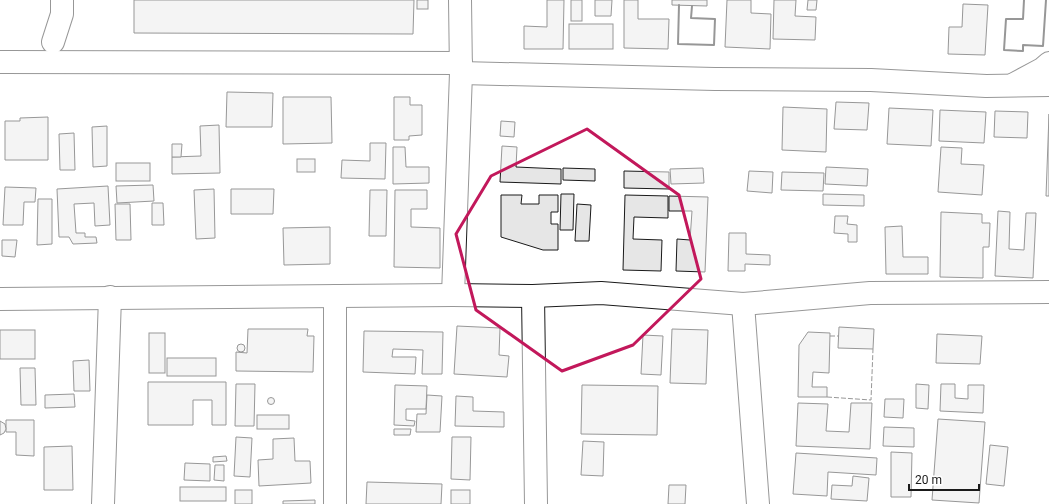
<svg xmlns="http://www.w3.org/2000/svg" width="1049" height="504" viewBox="0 0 1049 504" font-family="Roboto,sans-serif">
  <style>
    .building { fill: #e6e6e6; stroke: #1a1a1a }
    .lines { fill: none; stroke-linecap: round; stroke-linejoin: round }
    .minor-casing { stroke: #1a1a1a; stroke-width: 24 }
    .minor { stroke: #fff; stroke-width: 22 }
    .fence { stroke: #1a1a1a; stroke-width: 1; stroke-dasharray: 5 2; stroke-linecap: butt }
    .wall { stroke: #1a1a1a; stroke-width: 2 }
    .marked { fill: none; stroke: #c2185b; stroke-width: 3; stroke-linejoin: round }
  </style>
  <rect width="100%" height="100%" fill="#fff"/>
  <!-- building -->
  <g class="building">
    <polygon points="134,0 414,0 413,34 134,33"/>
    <rect x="417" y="0" width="11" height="9"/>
    <polygon points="547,0 564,0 563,49 524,49 524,26 547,27"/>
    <rect x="571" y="0" width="11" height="21"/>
    <polygon points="595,0 612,0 611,16 595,16"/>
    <polygon points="624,0 638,0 638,19 669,19 668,49 624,48"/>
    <polygon points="672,0 707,0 707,6 672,5"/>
    <polygon points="727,0 751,0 751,13 771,14 770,49 725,47"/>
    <polygon points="774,0 796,0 795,16 816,17 815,40 773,39"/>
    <polygon points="808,0 817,0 816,10 807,10"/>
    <polygon points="963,4 988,5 985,55 948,54 949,27 962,27"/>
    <rect x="569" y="24" width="44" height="25"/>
    <polygon points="227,92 273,93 272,127 226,127"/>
    <polygon points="283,97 331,97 332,143 283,144"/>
    <polygon points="394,97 410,97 410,105 422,105 422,135 409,136 409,140 394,140"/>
    <polygon points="836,102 869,103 867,130 834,129"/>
    <polygon points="783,107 827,109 826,152 782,150"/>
    <polygon points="889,108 933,110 931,146 887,144"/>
    <polygon points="940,110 986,112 984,143 939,141"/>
    <polygon points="995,111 1028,112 1027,138 994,137"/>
    <polygon points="1049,114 1049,196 1046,196"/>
    <polygon points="48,117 48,160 5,160 5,121 20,121 20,118"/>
    <polygon points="501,121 515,122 514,137 500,136"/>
    <polygon points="219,125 220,173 172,174 172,157 201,156 200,126"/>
    <polygon points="107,126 107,166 93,167 92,127"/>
    <polygon points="74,133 75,170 60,170 59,134"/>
    <polygon points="370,143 386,143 385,179 341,178 342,160 370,161"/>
    <polygon points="172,144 182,144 181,157 172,157"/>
    <polygon points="502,146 517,147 516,167 561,169 561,184 500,182"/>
    <polygon points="393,147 405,147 406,167 429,167 429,183 393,184"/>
    <polygon points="941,147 962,148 961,164 984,165 982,195 938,192"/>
    <rect x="297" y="159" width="18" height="13"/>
    <rect x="116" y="163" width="34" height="18"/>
    <polygon points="826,167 868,169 867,186 825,184"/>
    <polygon points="563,168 595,169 595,181 563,180"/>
    <polygon points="703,168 704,183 671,184 670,169"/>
    <polygon points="624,171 669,172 669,189 624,188"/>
    <polygon points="749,171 773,172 772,193 747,191"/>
    <polygon points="782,172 824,173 823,191 781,190"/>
    <polygon points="153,185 154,201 117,203 116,186"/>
    <polygon points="108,186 110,225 95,226 94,203 74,204 76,233 85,233 85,237 96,237 97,243 73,244 69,237 59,237 57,189"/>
    <polygon points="5,187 36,188 35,202 24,202 23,225 3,225"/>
    <polygon points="214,189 215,238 196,239 194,190"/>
    <polygon points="231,189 274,189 273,214 231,214"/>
    <polygon points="370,190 387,190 386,236 369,236"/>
    <polygon points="395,190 427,190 427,209 411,209 411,227 440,228 440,268 394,267"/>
    <polygon points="561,194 574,194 573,230 560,230"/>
    <polygon points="823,194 864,195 864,206 823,205"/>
    <polygon points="501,195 522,195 521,204 539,204 539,195 558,195 558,212 551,212 551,224 558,224 558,250 543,250 501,237"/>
    <polygon points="625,195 668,196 668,218 634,217 633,239 662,240 661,271 623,270"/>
    <polygon points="669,196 708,197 705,272 676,271 677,239 690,240 692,211 669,211"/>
    <polygon points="38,199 52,199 52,244 37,245"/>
    <polygon points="152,203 163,203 164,225 152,225"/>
    <polygon points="115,204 130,204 131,240 116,240"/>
    <polygon points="577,204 591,205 589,241 575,241"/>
    <polygon points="998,211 1010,212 1009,249 1024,250 1026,213 1036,213 1033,278 995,276"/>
    <polygon points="941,212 982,214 982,223 990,223 989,247 983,247 983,278 940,277"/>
    <polygon points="835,216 848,216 847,224 857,225 857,242 848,242 848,234 834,233"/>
    <polygon points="902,226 903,257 928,257 928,274 886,274 885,227"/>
    <polygon points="330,227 330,264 284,265 283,228"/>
    <polygon points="729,233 746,233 746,254 770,255 770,265 745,264 745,271 728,271"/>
    <polygon points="2,240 17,240 15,257 2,256"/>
    <polygon points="457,326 500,328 499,355 509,356 507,377 454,374"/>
    <polygon points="839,327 874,329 873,349 838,348"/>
    <polygon points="248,329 308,329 307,336 314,336 313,372 236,371 236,352 247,353"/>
    <polygon points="672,329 708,330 706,384 670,383"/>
    <rect x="0" y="330" width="35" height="29"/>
    <polygon points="364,331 443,332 442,374 422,374 423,350 393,349 392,357 416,357 415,374 363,372"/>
    <polygon points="808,332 830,333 829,373 813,372 812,387 827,387 827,397 798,397 799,345"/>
    <rect x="149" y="333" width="16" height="40"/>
    <polygon points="937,334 982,336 980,364 936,363"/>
    <polygon points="643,335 663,336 661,375 641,374"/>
    <circle cx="241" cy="348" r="4"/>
    <rect x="167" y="358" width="49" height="18"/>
    <polygon points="89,360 90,391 74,391 73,361"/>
    <polygon points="20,368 35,368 36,405 21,405"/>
    <polygon points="148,382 226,382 226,425 212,425 212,400 193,400 193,425 148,425"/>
    <polygon points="236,384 255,384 254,426 235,426"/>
    <polygon points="916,384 929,385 928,409 916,408"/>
    <polygon points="941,384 955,384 955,398 968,399 968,385 984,385 983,413 940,411"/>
    <polygon points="395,385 427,386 426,409 406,409 406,420 415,421 414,426 394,425"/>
    <polygon points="582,385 658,386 657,435 581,434"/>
    <polygon points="74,394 75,407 45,408 45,395"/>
    <polygon points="427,395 442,396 440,432 416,432 417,414 426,414"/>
    <polygon points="456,396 473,397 473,411 504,412 504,427 455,426"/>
    <circle cx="271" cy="401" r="3.5"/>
    <polygon points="885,399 904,399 903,418 884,417"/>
    <polygon points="798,403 828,404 826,431 849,432 851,403 872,403 870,449 796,446"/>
    <rect x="257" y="415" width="32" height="14"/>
    <polygon points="938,419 985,422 979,503 932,500"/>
    <polygon points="6,420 34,420 34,456 16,455 16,432 6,432"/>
    <polygon points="0,421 5,424 6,429 4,433 0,435"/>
    <polygon points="884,427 914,428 914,447 883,446"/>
    <polygon points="394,429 411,429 410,435 394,435"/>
    <polygon points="236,437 252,438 250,477 234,476"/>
    <polygon points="452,437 471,437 470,480 451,479"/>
    <polygon points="294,438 295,461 310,461 311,483 259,486 258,460 273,459 273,439"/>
    <polygon points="583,441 604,442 603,476 581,475"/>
    <polygon points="990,445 1008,447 1004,486 986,484"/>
    <polygon points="72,446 73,490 44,490 44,447"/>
    <polygon points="891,452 912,453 911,497 891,497"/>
    <polygon points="796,453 877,458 876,475 828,472 827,496 793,494"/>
    <polygon points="226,456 227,461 213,462 213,457"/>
    <polygon points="185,463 210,464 210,481 184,480"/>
    <polygon points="215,465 224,465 224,481 214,480"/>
    <polygon points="853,476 869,478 867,501 831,499 832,485 852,486"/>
    <polygon points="367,482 442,484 441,504 366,504"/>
    <polygon points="669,485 686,485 685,504 668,504"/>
    <rect x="180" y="487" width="46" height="14"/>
    <rect x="235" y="490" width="17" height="14"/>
    <rect x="451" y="490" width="19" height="14"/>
    <polygon points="315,500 315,504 283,504 283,501"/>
  </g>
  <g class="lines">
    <defs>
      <g id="minor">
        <polyline points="53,42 62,14 62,0"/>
        <polyline points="0,62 461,63"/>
        <polyline points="461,73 715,79 871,80 986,86 1049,85"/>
        <polyline points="1014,84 1042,69 1049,63"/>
        <polyline points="453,295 461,73 460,0"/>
        <polyline points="335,296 335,504"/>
        <polyline points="533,296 536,504"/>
        <polyline points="0,299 453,295 533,296 601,293 743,304 870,293 1049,292"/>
        <polyline points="743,304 758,504"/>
        <polyline points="103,504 110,297"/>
      </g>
    </defs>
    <!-- minor casing -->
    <use href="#minor" class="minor-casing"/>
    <!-- minor -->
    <use href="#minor" class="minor"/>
    <!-- fence -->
    <g class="fence">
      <polyline points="830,336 839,336"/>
      <polyline points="827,397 871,400 873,349"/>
    </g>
    <!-- wall -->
    <g class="wall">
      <polyline points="1024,0 1023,19 1006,19 1004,50 1023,51 1023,45 1043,46 1046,0"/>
      <polyline points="679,5 678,44 714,45 715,19 691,18 692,6"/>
    </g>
  </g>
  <!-- marked area -->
  <path d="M0 0H1049V504H0ZM587,129L679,195L701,279L633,345L562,371L476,310L456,234L491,176Z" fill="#fff" fill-opacity=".55" fill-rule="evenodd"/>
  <path class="marked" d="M587,129L679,195L701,279L633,345L562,371L476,310L456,234L491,176Z"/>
  <!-- scale -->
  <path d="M909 484v6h70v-6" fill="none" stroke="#1a1a1a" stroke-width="2"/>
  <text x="915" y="484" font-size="12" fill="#1a1a1a" stroke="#ffffff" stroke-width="3" paint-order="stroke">20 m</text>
</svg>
